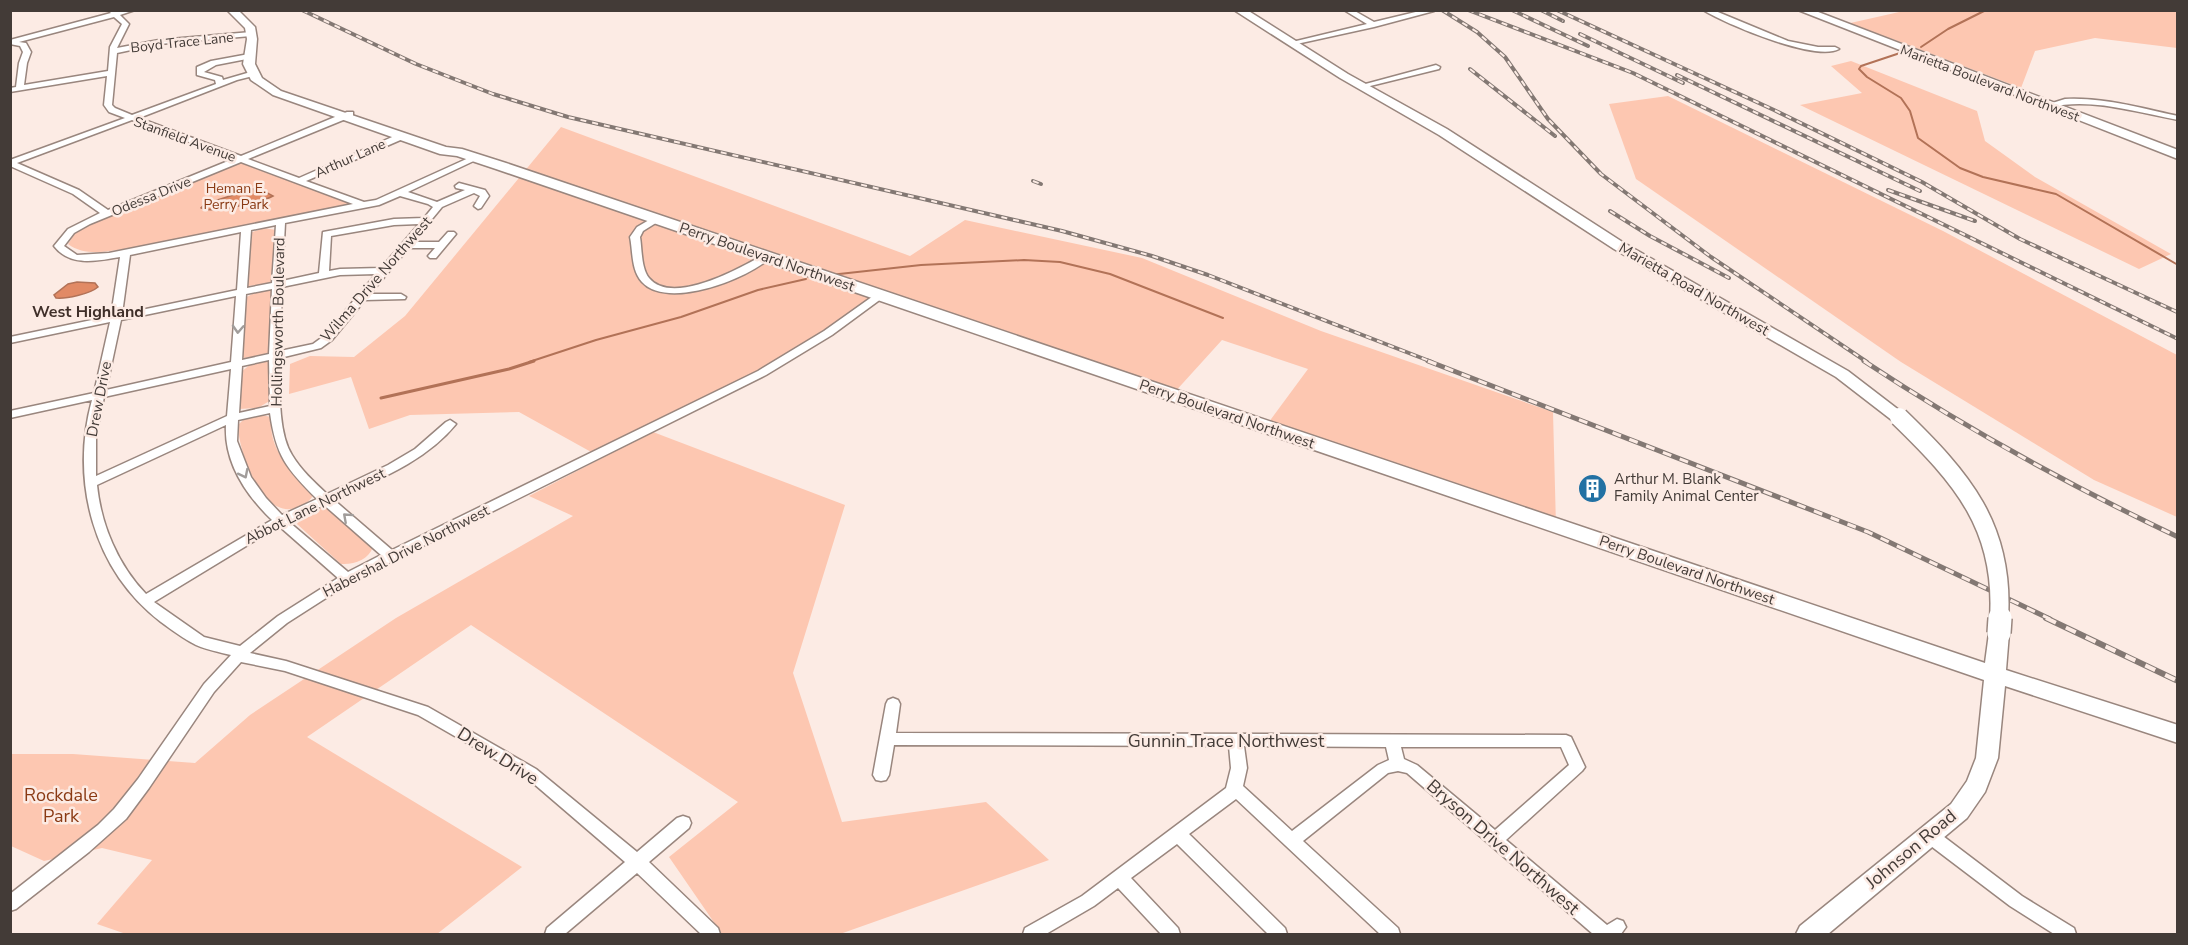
<svg xmlns="http://www.w3.org/2000/svg" width="2188" height="945" viewBox="0 0 2188 945" font-family="'Nunito Sans',sans-serif">
  <style>
    .green { fill: #fdc7b1 }
    .water { fill: #e18a65; stroke: #b27257; stroke-width: 1.5 }
    .lines { fill: none; stroke-linecap: round; stroke-linejoin: round }
    .stream-far1 { stroke: #b27257; stroke-width: 2 }
    .stream { stroke: #b27257; stroke-width: 3 }
    .street-casing { stroke: #99867e; stroke-width: 3 }
    .secondary-casing { stroke: #99867e; stroke-width: 3 }
    .street { fill: #fff; fill-rule: evenodd }
    .secondary { fill: #fff; fill-rule: evenodd }
    .rail-far2-casing { stroke: #837873; stroke-width: 4 }
    .rail-far1-casing { stroke: #837873; stroke-width: 5 }
    .rail-casing { stroke: #837873; stroke-width: 6 }
    .rail-far2 { stroke: #fcebe4; stroke-width: 2; stroke-dasharray: 6; stroke-linecap: butt }
    .rail-far1 { stroke: #fcebe4; stroke-width: 3; stroke-dasharray: 9; stroke-linecap: butt }
    .rail { stroke: #fcebe4; stroke-width: 4; stroke-dasharray: 11; stroke-linecap: butt }
    .secondary-bridge-far1-casing { stroke: #99867e; stroke-width: 21; stroke-linecap: butt }
    .secondary-bridge-casing { stroke: #99867e; stroke-width: 26; stroke-linecap: butt }
    .secondary-bridge-far1 { stroke: #fff; stroke-width: 18 }
    .secondary-bridge { stroke: #fff; stroke-width: 23 }
    .oneway { stroke: #a19d9b }
    .labels { text-anchor: middle; stroke-width: 5; stroke-linejoin: round; paint-order: stroke }
    .far-street-label { font-size: 14px; fill: #433b37; stroke: #fcebe4 }
    .far-park-label { font-size: 14px; fill: #8a3a14; stroke: #fcebe4 }
    .street-label { font-size: 15px; fill: #433b37; stroke: #fcebe4 }
    .poi-label { font-size: 15px; fill: #433b37; stroke: #fcebe4; text-anchor: start }
    .neighbourhood-label { font-size: 16px; font-weight: bold; fill: #3f2f29; stroke: #fcebe4 }
    .near-street-label { font-size: 18px; fill: #433b37; stroke: #fcebe4 }
    .near-park-label { font-size: 18px; fill: #8a3a14; stroke: #fcebe4 }
  </style>
  <rect width="100%" height="100%" fill="#fcebe4"/>
  <!-- green -->
  <g class="green">
    <polygon points="1908,10 2177,11 2177,48 2095,38 2035,51 2021,88 1895,40 1846,24"/>
    <polygon points="1851,61 1977,111 1985,141 2035,177 2171,254 2139,269 1800,105 1862,93 1831,66"/>
    <polygon points="1668,96 1943,231 2177,355 2177,517 2094,480 1901,362 1636,179 1609,104"/>
    <polygon points="561,127 910,256 965,220 1142,258 1321,331 1553,412 1556,526 1266,426 1308,369 1222,340 1173,394 874,296 813,343 653,432 845,505 793,673 842,822 986,802 1049,860 840,934 722,934 669,857 738,802 471,625 307,737 522,867 437,934 126,934 97,924 152,860 102,848 44,861 11,846 11,754 73,754 195,763 250,715 396,618 573,516 529,496 602,458 519,412 410,415 369,429 351,377 289,394 290,364 310,356 354,357 405,316"/>
    <path d="M238,162L355,205L124,249C105,252 84,256 68,244L78,229Z"/>
    <polygon points="264,228 276,230 275,278 268,284 248,286 247,285 250,233"/>
    <polygon points="267,290 272,290 270,352 259,356 244,358 242,355 245,298 254,293"/>
    <polygon points="265,362 270,362 271,400 258,408 239,409 241,372 251,364"/>
    <path d="M261,415L271,417C269,457 294,467 313,495C310,502 303,505 295,508C262,519 238,450 238,425L243,420Z"/>
    <path d="M320,507H327L373,547C368,560 354,565 341,564L297,524L301,515Z"/>
  </g>
  <!-- water -->
  <g class="water">
    <path d="M252,189H260L273,196C262,202 210,214 201,208L205,204Z"/>
    <path d="M77,282L95,283L98,287C90,294 66,299 56,298L54,295L68,284Z"/>
  </g>
  <g class="lines">
    <!-- stream-far1 -->
    <g class="stream-far1">
      <polyline points="1921,47 1948,29 1986,10"/>
      <polyline points="1900,53 1861,66 1859,69 1867,77 1901,98 1910,111 1918,138 1960,168 1983,177 2056,194 2178,265"/>
      <polyline points="830,275 921,265 1024,260 1060,262 1110,274 1223,318"/>
      <polyline points="529,362 596,340 681,317 758,290 806,279"/>
    </g>
    <!-- stream -->
    <polyline class="stream" points="381,398 509,369 534,361"/>
    <defs>
      <g id="street">
        <path d="M108,10H135L120,15L129,24L117,48L159,40L251,32L255,34L251,36L159,44L117,53L112,105L115,108L132,115L216,84L215,80L197,75V67L211,61L249,54L253,56L252,58L216,65L204,72L222,77L223,80L254,71H257V75L237,80L139,118L241,156L347,112H353V116L248,159L299,178L399,134H405V138L306,181L364,202L376,200L473,156L480,158L408,192L437,202L465,190L456,188L455,186L459,183L485,190L489,196L481,208L478,209L474,206L480,196L474,193L442,207L413,242H439L448,232H454L456,234L436,258H430L428,256L435,248H409L370,294H401L406,297L405,299L365,300L332,340L321,348L280,358C280,385 277,431 292,455C301,470 314,482 327,494L388,465L415,449L446,422L450,420L456,424C425,462 377,480 334,500L392,550L758,371L824,331L876,294H884L885,296L832,335L766,375L351,582L287,623L250,653L286,661L428,707L536,769L637,852L677,818L683,816L689,818L691,823L689,828L649,862L718,928L720,934H701L637,873L565,934H545L547,928L625,862L526,777L418,715L285,671L241,662L214,692L149,788L126,819L89,852L16,909L10,911V894L98,825L114,809L138,779L204,684L231,655C219,652 207,650 196,645C184,639 172,630 161,622C93,570 70,481 92,400L10,418V411L94,393L110,322L10,343V337L111,316L120,257C97,261 70,267 54,246L68,229L100,213L73,194L10,166V160L125,118L109,112L104,105L107,76L10,92V88L16,87L19,63L23,52L20,46L10,44V40L111,13ZM114,17L122,24L110,47L108,71L24,85L27,63L31,52L26,43L19,42ZM132,120L233,159L108,210L79,190L17,163ZM241,162L353,204L109,253L77,255L64,246L74,233L90,224ZM400,196L428,204L433,207L424,218L394,219L323,232L319,273L282,281L285,223L379,205ZM419,224L381,268L340,269L329,271L331,236L394,225ZM276,225L272,283L247,288L251,230ZM241,232L237,290L122,314L130,255ZM376,274L324,336L313,344L280,351L282,287L340,275ZM272,289L269,354L242,360L246,294ZM236,296L231,362L106,390L121,320ZM269,360L270,406L239,413L242,366ZM231,369L227,416L96,476V436L104,397ZM270,413C276,456 286,468 317,499L282,515L266,498L251,477L237,441L238,420ZM226,425C224,462 246,495 272,520L146,594C118,565 101,525 97,485ZM324,505L381,555L348,572L289,522ZM279,526L338,578L278,616L240,646L204,637L154,602Z"/>
        <polygon points="1344,10 1353,10 1374,22 1424,10 1434,11 1374,27 1292,45 1288,43 1367,24"/>
        <path d="M1703,10H1713L1788,41L1818,47H1835L1839,49C1815,62 1726,24 1703,10Z"/>
        <polygon points="1436,65 1440,67 1439,69 1362,88 1358,86"/>
        <path d="M2065,99C2103,97 2140,108 2178,116V120C2135,112 2093,98 2050,107L2046,105Z"/>
        <path d="M656,216L661,219L659,221L643,231L640,237C642,249 641,268 649,278C672,306 739,269 763,255L766,254L771,257C748,279 667,310 642,282C631,270 633,251 630,237L637,227Z"/>
        <path d="M893,698L898,700L900,704L896,733L1566,735L1571,737L1585,767L1582,771L1506,840L1607,925L1617,919L1623,921L1626,927L1621,934H1593L1407,773L1398,771L1388,773L1303,841L1398,928L1400,934H1380L1236,799L1189,834L1285,928L1287,934H1268L1177,844L1131,878L1178,928L1180,934H1161L1118,888L1094,906L1046,934H1023L1025,928L1082,896L1226,788L1231,768L1229,746L894,745L889,775L886,780L881,781L876,780L873,775L886,704L888,700ZM1244,746L1386,747L1389,760L1378,765L1292,831L1243,786L1247,768ZM1401,747H1561L1569,765L1495,830L1417,765L1404,759Z"/>
        <polygon points="1929,828 1935,830 2022,896 2074,928 2076,934 2054,934 2010,906 1923,840 1921,835 1923,830"/>
      </g>
      <g id="secondary">
        <polygon points="227,10 238,10 255,27 257,39 255,64 262,78 281,91 446,147 462,149 506,163 1985,663 1989,633 1992,628 1999,625 2006,628 2009,633 2006,670 2178,725 2178,743 2005,686 1998,758 1985,792 1967,818 1828,934 1796,934 1800,926 1951,804 1967,781 1976,758 1984,680 496,169 457,156 440,154 273,95 251,80 243,64 247,39 245,28"/>
        <polygon points="1234,10 1247,10 1348,74 1447,129 1624,243 1848,371 1908,417 1905,421 1893,421 1836,377 1614,249 1439,135 1340,78"/>
        <polygon points="1798,10 1813,10 2178,150 2178,159"/>
      </g>
    </defs>
    <!-- street casing -->
    <use href="#street" class="street-casing"/>
    <!-- secondary casing -->
    <use href="#secondary" class="secondary-casing"/>
    <!-- street -->
    <use href="#street" class="street"/>
    <!-- secondary -->
    <use href="#secondary" class="secondary"/>
    <defs>
      <g id="rail-far2">
        <polyline points="302,10 416,64 493,94 568,117 1062,231 1152,256 1208,275 1432,362"/>
        <polyline points="1442,10 1477,32 1505,57 1548,119 1601,174 1711,257 1867,362"/>
        <polyline points="1468,10 1633,73 2178,339"/>
        <polyline points="1512,10 1588,46"/>
        <polyline points="1541,10 1563,21"/>
        <polyline points="1557,10 1774,110 1922,182 2020,239 2177,312"/>
        <polyline points="1580,34 1683,83"/>
        <polyline points="1470,69 1555,136"/>
        <polyline points="1677,75 1920,191"/>
        <polyline points="1033,181 1041,184"/>
        <polyline points="1888,190 1975,221"/>
        <polyline points="1610,211 1650,236 1729,278"/>
      </g>
      <g id="rail-far1">
        <polyline points="1428,361 1868,532 2050,619"/>
        <path d="M1864,361C1965,428 2069,485 2178,537"/>
      </g>
      <polyline id="rail" points="2046,618 2178,681"/>
    </defs>
    <!-- rail-far2 casing -->
    <use href="#rail-far2" class="rail-far2-casing"/>
    <!-- rail-far1 casing -->
    <use href="#rail-far1" class="rail-far1-casing"/>
    <!-- rail casing -->
    <use href="#rail" class="rail-casing"/>
    <!-- rail-far2 -->
    <use href="#rail-far2" class="rail-far2"/>
    <!-- rail-far1 -->
    <use href="#rail-far1" class="rail-far1"/>
    <!-- rail -->
    <use href="#rail" class="rail"/>
    <defs>
      <path id="secondary-bridge-far1" d="M1899,417C1962,478 2005,527 1999,619"/>
      <polyline id="secondary-bridge" points="1999,633 2000,618"/>
    </defs>
    <!-- secondary-bridge-far1 casing -->
    <use href="#secondary-bridge-far1" class="secondary-bridge-far1-casing"/>
    <!-- secondary-bridge casing -->
    <use href="#secondary-bridge" class="secondary-bridge-casing"/>
    <!-- secondary-bridge-far1 -->
    <use href="#secondary-bridge-far1" class="secondary-bridge-far1"/>
    <!-- secondary-bridge -->
    <use href="#secondary-bridge" class="secondary-bridge"/>
  </g>
  <!-- one-way arrows -->
  <defs><path id="oneway-chevron" d="M-2-3.5L2.5 0L-2 3.5" fill="none" stroke-width="1.6" stroke-linecap="round" stroke-linejoin="round" transform="scale(1.5)"/></defs>
  <g class="oneway">
    <use href="#oneway-chevron" transform="translate(238 329) rotate(93)"/>
    <use href="#oneway-chevron" transform="translate(244 474) rotate(63)"/>
    <use href="#oneway-chevron" transform="translate(347 517) rotate(-138)"/>
  </g>
  <!-- icons -->
  <defs>
    <symbol id="building-disc" viewBox="-11 -11 22 22"><circle r="9.5" fill="#2271a3" stroke="#fcebe4"/><path d="M-4-6H4V6H1V3H-1V6H-4ZM-2.5-4.3h1.7v1.8h-1.7ZM.8-4.3h1.7v1.8H.8ZM-2.5-1h1.7V.8h-1.7ZM.8-1h1.7V.8H.8Z" fill="#fff"/></symbol>
  </defs>
  <g fill-rule="evenodd">
    <use href="#building-disc" x="1576" y="472" width="33" height="33"/>
  </g>
  <g class="labels">
    <!-- far-street labels -->
    <g class="far-street-label">
      <text transform="translate(182 42) rotate(-6)" y="5">Boyd Trace Lane</text>
      <text transform="translate(1990 83) rotate(21)" y="5">Marietta Boulevard Northwest</text>
      <text transform="translate(185 139) rotate(20)" y="5">Stanfield Avenue</text>
      <text transform="translate(350 158) rotate(-24)" y="5">Arthur Lane</text>
      <text transform="translate(151 196) rotate(-22)" y="5">Odessa Drive</text>
    </g>
    <!-- far-park labels -->
    <g class="far-park-label">
      <text x="236" y="193">Heman E.<tspan x="236" dy="16">Perry Park</tspan></text>
    </g>
    <!-- street labels -->
    <g class="street-label">
      <text transform="translate(767 257) rotate(19)" y="5">Perry Boulevard Northwest</text>
      <text transform="translate(376 279) rotate(-49)" y="5">Wilma Drive Northwest</text>
      <text transform="translate(1694 289) rotate(30)" y="5">Marietta Road Northwest</text>
      <text transform="translate(278 322) rotate(-89)" y="5">Hollingsworth Boulevard</text>
      <text transform="translate(99 399) rotate(-79)" y="5">Drew Drive</text>
      <text transform="translate(1227 414) rotate(19)" y="5">Perry Boulevard Northwest</text>
      <text transform="translate(315 506) rotate(-26)" y="5">Abbot Lane Northwest</text>
      <text transform="translate(406 551) rotate(-27)" y="5">Habershal Drive Northwest</text>
      <text transform="translate(1687 570) rotate(19)" y="5">Perry Boulevard Northwest</text>
    </g>
    <!-- poi labels -->
    <g class="poi-label">
      <text x="1614" y="484">Arthur M. Blank<tspan x="1614" dy="17">Family Animal Center</tspan></text>
    </g>
    <!-- neighbourhood labels -->
    <g class="neighbourhood-label">
      <text x="88" y="317">West Highland</text>
    </g>
    <!-- near-street labels -->
    <g class="near-street-label">
      <text x="1226" y="747">Gunnin Trace Northwest</text>
      <text transform="translate(498 756) rotate(32)" y="6">Drew Drive</text>
      <text transform="translate(1503 847) rotate(41)" y="6">Bryson Drive Northwest</text>
      <text transform="translate(1911 849) rotate(-40)" y="6">Johnson Road</text>
    </g>
    <!-- near-park labels -->
    <g class="near-park-label">
      <text x="61" y="801">Rockdale<tspan x="61" dy="21">Park</tspan></text>
    </g>
  </g>
  <!-- border -->
  <rect width="2188" height="945" fill="none" stroke="#433b37" stroke-width="24"/>
</svg>
